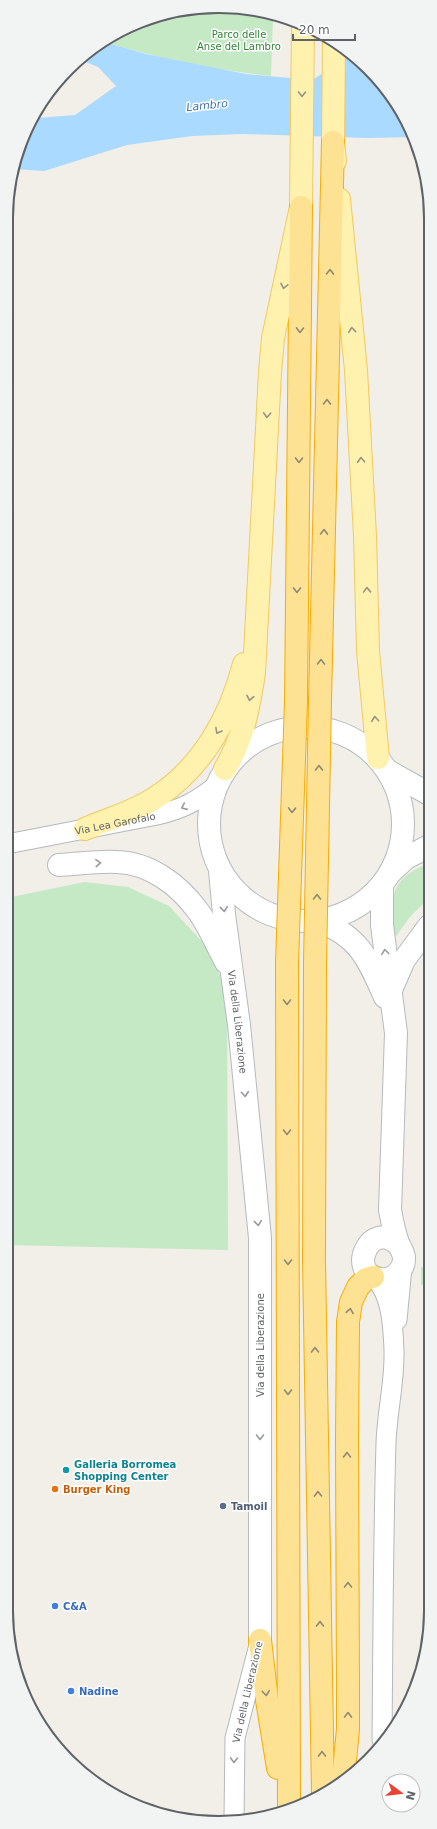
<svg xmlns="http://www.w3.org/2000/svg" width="437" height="1829" viewBox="0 0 437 1829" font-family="'DejaVu Sans',sans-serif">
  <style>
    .green { fill: #c5e8c5 }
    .water { fill: #aadaff }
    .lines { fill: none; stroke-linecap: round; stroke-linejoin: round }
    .street-casing { stroke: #b5b8bc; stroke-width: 21 }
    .secondary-casing { stroke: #b6babf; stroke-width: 24 }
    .primary-casing { stroke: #f2c960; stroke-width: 24 }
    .highway-casing { stroke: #f9ab00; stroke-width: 24 }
    .street { stroke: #fff; stroke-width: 19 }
    .secondary { stroke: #fff; stroke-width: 22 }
    .primary { stroke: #fff2af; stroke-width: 22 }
    .highway { stroke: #fde293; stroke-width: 22 }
    .highway-bridge-casing { stroke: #f9ab00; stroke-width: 24; stroke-linecap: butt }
    .highway-bridge { stroke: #fde293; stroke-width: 22 }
    .oneway { stroke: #979581 }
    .oneway2 { stroke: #8e8975 }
    .oneway3 { stroke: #979a9d }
    .culture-dot { fill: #0f9aa8; stroke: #fff; stroke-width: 1.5 }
    .food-dot { fill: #e8710a; stroke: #fff; stroke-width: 1.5 }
    .service-dot { fill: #5c6f8a; stroke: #fff; stroke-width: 1.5 }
    .shop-dot { fill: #3f7fe0; stroke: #fff; stroke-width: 1.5 }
    .labels { text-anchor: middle; stroke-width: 3; stroke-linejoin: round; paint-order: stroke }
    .park-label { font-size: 10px; fill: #348238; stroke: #fff }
    .street-label { font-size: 10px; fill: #5f6368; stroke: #fff }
    .culture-label { font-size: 10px; font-weight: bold; fill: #0d838f; stroke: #fff; text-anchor: start }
    .food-label { font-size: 10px; font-weight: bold; fill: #c56008; stroke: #fff; text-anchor: start }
    .service-label { font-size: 10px; font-weight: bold; fill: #4e5e75; stroke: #fff; text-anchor: start }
    .shop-label { font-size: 10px; font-weight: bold; fill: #366cbe; stroke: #fff; text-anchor: start }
    .water-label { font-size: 11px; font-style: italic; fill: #4174aa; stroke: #fff }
    .rim { fill: none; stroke: #5f6368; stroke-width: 2 }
  </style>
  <rect width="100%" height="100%" fill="#f1efe8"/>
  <!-- green -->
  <g class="green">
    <path d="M246,8L273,16L271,76C215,70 158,58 104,42L164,13Z"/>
    <path d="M429,863V898L409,918L394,939C392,899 386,881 429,863Z"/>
    <polygon points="84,882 128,887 169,906 209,949 227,992 228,1250 6,1245 7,898"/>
    <rect x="421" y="1267" width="8" height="18"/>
  </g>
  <!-- water -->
  <polygon class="water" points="104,42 146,54 246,74 312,80 351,56 369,68 409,125 413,137 367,138 243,134 192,136 127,145 44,171 15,169 33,117 37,118 75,115 116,86 98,67 81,60 89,50"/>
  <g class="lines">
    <defs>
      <g id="street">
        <path id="s1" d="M7,844L157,815C182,809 196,802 216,786"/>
        <path d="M375,1278C392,1295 393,1327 394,1350C395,1381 387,1412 386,1443C383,1542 383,1641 382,1740"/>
        <polyline points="397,1320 402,1267"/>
        <polyline points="234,1819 235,1738 259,1645"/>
      </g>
      <g id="secondary">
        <circle cx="306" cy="824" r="97"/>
        <polyline points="388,771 429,794"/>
        <path d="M59,865C78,864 98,861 117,862C150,863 179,885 198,911C209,926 217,946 226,962"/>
        <path id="s2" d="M220,871L224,914L239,1025L260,1238V1640"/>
        <polyline points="391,872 406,858 429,846"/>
        <path d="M382,885V925L396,1033L390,1210C392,1221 394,1232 398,1243C400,1248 403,1251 404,1257C405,1270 393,1281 381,1279C345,1275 370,1217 399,1245"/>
        <path d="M319,921C360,937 368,959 385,997"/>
        <polyline points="391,990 404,960 429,926"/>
      </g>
      <g id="primary">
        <polyline points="334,43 333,142 335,161"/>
        <polyline points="339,199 356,370 365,536 368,651 378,758"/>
        <path d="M225,769C243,739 249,707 254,673L270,372L273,338L301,207L303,25"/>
        <path d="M85,829C108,819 134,812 155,798C202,768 230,718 244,664"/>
      </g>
      <g id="highway">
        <polyline points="296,701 301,207"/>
        <polyline points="320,701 333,142"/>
        <polyline points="287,963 289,1811"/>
        <polyline points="315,964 314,1260 323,1793"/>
        <polyline points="260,1640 267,1700 278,1768"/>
        <polyline points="343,1782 348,1729 348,1696 347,1439 348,1322 351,1302 358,1287 366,1279 373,1277"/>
      </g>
    </defs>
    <!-- street casing -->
    <use href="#street" class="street-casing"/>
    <!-- secondary casing -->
    <use href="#secondary" class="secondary-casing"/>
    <!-- primary casing -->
    <use href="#primary" class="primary-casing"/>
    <!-- highway casing -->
    <use href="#highway" class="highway-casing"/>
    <!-- street -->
    <use href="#street" class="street"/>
    <!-- secondary -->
    <use href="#secondary" class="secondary"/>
    <!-- primary -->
    <use href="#primary" class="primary"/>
    <!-- highway -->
    <use href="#highway" class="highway"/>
    <defs>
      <g id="highway-bridge">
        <polyline points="287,963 296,701"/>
        <polyline points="315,964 320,701"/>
      </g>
    </defs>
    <!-- highway-bridge casing -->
    <use href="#highway-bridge" class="highway-bridge-casing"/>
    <!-- highway-bridge -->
    <use href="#highway-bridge" class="highway-bridge"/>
  </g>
  <!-- one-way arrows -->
  <defs><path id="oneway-chevron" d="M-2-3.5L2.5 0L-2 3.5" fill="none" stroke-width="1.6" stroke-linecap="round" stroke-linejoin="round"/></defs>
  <g class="oneway">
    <use href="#oneway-chevron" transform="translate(302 94) rotate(91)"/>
    <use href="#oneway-chevron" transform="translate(284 286) rotate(102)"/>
    <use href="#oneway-chevron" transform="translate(352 330) rotate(-96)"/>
    <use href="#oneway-chevron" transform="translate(267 415) rotate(93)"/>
    <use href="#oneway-chevron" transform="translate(361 460) rotate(-93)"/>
    <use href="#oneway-chevron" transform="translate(367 590) rotate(-92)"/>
    <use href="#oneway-chevron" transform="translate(250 698) rotate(100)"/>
    <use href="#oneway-chevron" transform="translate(375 719) rotate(-95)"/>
    <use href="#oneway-chevron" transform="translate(218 731) rotate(119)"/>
  </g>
  <g class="oneway2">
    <use href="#oneway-chevron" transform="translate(330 272) rotate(-89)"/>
    <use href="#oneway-chevron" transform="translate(300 330) rotate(91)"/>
    <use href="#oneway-chevron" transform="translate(327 402) rotate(-89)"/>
    <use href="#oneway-chevron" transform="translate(299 460) rotate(91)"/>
    <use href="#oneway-chevron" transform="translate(324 532) rotate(-89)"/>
    <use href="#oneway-chevron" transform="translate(297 590) rotate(91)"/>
    <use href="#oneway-chevron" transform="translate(321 662) rotate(-89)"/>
    <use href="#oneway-chevron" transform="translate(319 768) rotate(-89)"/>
    <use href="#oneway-chevron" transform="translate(292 810) rotate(92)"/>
    <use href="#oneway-chevron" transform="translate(317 897) rotate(-89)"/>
    <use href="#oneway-chevron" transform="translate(287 1002) rotate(90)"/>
    <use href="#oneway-chevron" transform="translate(287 1132) rotate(90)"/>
    <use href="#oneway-chevron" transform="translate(288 1262) rotate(90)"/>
    <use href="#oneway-chevron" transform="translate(350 1311) rotate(-81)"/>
    <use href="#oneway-chevron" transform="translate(315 1350) rotate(-91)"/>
    <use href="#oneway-chevron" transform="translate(288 1392) rotate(90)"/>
    <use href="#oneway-chevron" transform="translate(347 1455) rotate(-90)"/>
    <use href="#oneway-chevron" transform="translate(318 1494) rotate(-91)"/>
    <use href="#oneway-chevron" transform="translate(348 1585) rotate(-90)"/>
    <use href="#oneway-chevron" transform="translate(320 1624) rotate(-91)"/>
    <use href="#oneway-chevron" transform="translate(266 1693) rotate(83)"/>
    <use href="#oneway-chevron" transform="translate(348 1715) rotate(-89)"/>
    <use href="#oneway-chevron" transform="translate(322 1754) rotate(-91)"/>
  </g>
  <g class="oneway3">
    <use href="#oneway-chevron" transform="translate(184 807) rotate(156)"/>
    <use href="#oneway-chevron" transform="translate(98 863) rotate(-3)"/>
    <use href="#oneway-chevron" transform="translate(224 909) rotate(84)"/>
    <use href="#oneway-chevron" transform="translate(385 952) rotate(-98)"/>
    <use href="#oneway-chevron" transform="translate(245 1094) rotate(85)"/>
    <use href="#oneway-chevron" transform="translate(258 1223) rotate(84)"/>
    <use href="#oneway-chevron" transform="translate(260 1437) rotate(90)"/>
    <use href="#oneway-chevron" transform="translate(234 1760) rotate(91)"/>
  </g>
  <!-- markers -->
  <circle class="culture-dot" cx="66" cy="1470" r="4"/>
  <circle class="food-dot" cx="55" cy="1489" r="4"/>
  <circle class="service-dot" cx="223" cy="1506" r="4"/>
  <g class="shop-dot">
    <circle cx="55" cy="1606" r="4"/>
    <circle cx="71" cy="1691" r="4"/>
  </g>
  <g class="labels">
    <!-- park labels -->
    <g class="park-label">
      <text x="239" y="38">Parco delle<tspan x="239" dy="12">Anse del Lambro</tspan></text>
    </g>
    <!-- street labels -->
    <g class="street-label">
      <text dy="4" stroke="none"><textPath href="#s1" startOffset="110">Via Lea Garofalo</textPath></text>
      <text dy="4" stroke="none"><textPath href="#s2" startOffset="152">Via della Liberazione</textPath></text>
      <text transform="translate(260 1345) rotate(-90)" y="4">Via della Liberazione</text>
      <text transform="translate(247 1692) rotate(-77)" y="4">Via della Liberazione</text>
    </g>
    <!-- culture labels -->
    <g class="culture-label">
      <text x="74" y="1468">Galleria Borromea<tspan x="74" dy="12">Shopping Center</tspan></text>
    </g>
    <!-- food labels -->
    <g class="food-label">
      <text x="63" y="1493">Burger King</text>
    </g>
    <!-- service labels -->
    <g class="service-label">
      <text x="231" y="1510">Tamoil</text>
    </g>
    <!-- shop labels -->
    <g class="shop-label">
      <text x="63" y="1610">C&amp;A</text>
      <text x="79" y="1695">Nadine</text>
    </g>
    <!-- water labels -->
    <g class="water-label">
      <text transform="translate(207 105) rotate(-6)" y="4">Lambro</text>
    </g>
  </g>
  <!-- crop -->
  <path d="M0 0H437V1829H0ZM218 13H219A205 205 0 0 1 424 218V1611A205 205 0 0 1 219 1816H218A205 205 0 0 1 13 1611V218A205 205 0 0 1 218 13Z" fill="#f2f3f3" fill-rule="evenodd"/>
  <path class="rim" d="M218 13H219A205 205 0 0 1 424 218V1611A205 205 0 0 1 219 1816H218A205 205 0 0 1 13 1611V218A205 205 0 0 1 218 13Z"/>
  <!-- north arrow -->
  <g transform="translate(401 1793) rotate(105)"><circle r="19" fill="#ffffff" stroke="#bfc1c3"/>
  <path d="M0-3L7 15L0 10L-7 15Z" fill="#ea4335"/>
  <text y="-6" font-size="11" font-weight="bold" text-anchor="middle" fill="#5f6368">N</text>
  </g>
  <!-- scale -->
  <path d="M293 34v6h62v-6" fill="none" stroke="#5f6368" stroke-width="2"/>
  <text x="299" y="34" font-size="12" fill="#5f6368" stroke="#ffffff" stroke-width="3" paint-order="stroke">20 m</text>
</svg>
